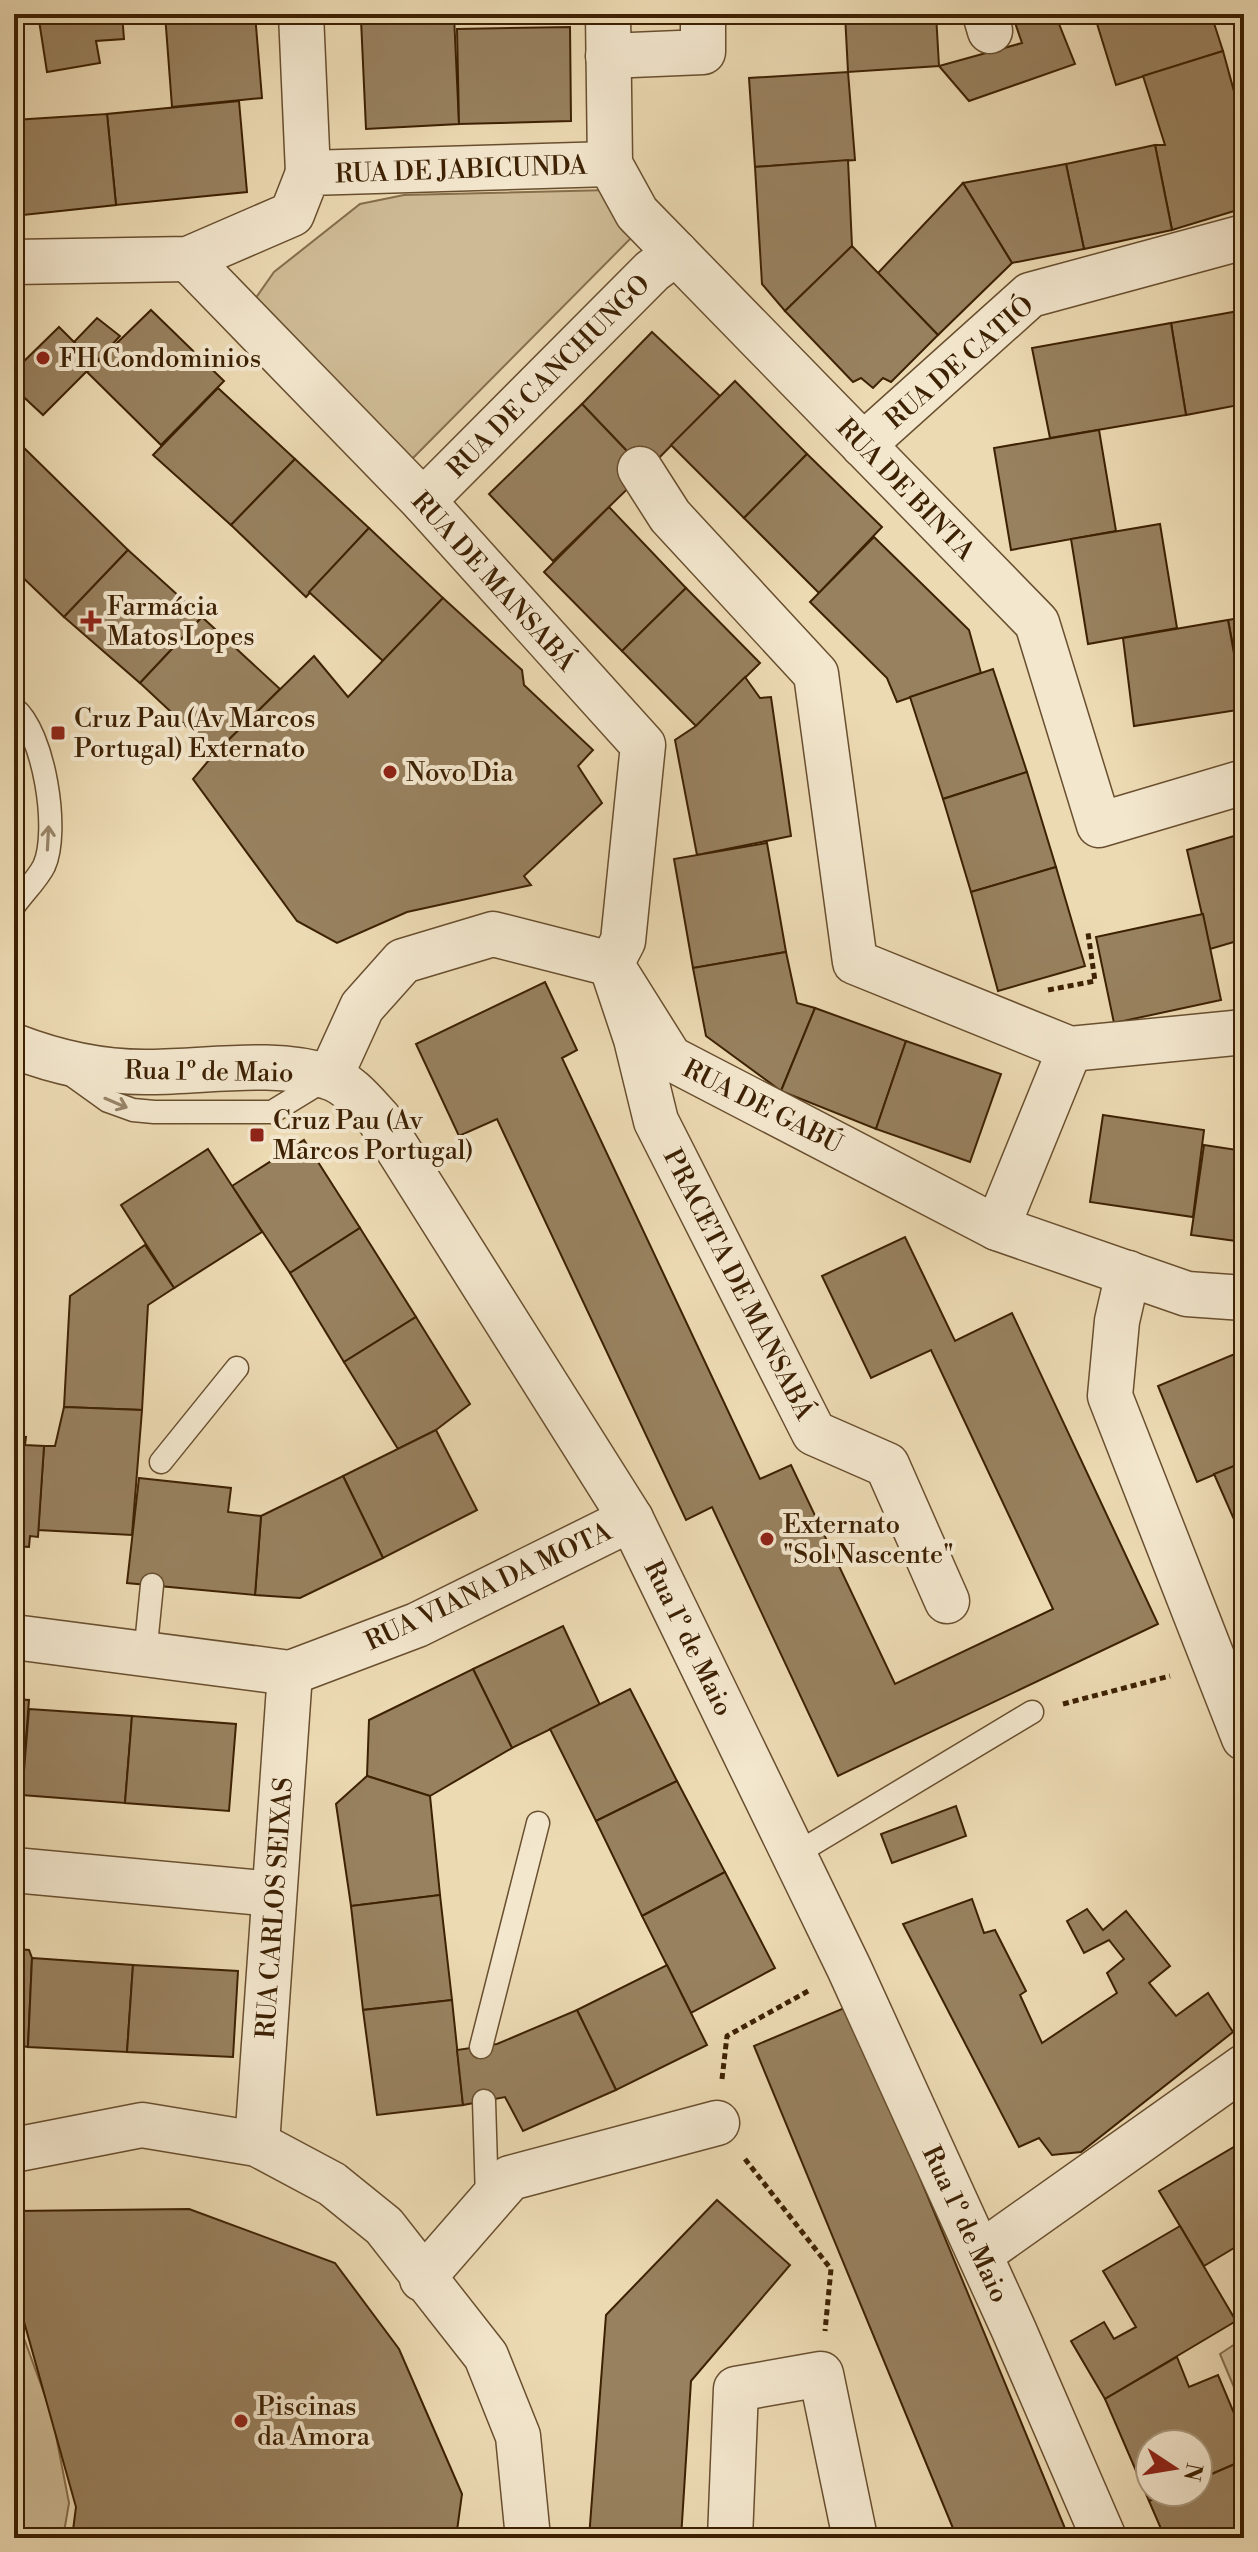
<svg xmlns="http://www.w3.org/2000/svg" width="1258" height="2552" viewBox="0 0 1258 2552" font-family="'Libre Bodoni',serif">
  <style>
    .green { fill: #cebb95; stroke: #866e4c; stroke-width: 2 }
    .building { fill: #98815f; stroke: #3d2103; stroke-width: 2 }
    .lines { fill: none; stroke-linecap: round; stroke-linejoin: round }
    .service-casing { stroke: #694f2f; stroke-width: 25 }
    .minor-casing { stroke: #694f2f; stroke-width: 47 }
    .tertiary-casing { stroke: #694f2f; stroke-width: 47 }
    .path { stroke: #3d2103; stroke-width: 5; stroke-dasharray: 6 4; stroke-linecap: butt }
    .service { stroke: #f3e7ce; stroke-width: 22 }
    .minor { stroke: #f3e7ce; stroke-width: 44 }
    .tertiary { stroke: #f3e7ce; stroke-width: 44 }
    .oneway { stroke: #988468 }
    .poi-dot { fill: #8f2418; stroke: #f3e7ce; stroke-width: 3 }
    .labels { text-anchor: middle; stroke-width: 8; stroke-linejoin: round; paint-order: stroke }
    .street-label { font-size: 26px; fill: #3d2103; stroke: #f3e7ce }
    .poi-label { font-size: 26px; fill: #3d2103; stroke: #f3e7ce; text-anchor: start }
  </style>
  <rect width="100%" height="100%" fill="#ecdab3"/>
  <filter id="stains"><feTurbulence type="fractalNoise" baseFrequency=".0025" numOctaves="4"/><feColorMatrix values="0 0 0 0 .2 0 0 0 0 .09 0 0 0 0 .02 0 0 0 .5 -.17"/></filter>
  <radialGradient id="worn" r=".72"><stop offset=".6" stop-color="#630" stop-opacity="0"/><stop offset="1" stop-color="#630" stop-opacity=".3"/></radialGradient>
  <!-- green -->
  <g class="green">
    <polygon points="610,190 633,236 412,459 253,302 274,272 360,204 404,195"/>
    <polygon points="14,2311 52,2415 69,2503 63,2538 14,2538"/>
    <polygon points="1244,2338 1244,2411 1220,2354"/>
  </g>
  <!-- building -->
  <g class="building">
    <polygon points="38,14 122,14 124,39 96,41 100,63 47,72"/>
    <polygon points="165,14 255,14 262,98 172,107"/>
    <polygon points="360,14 454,14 454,15 361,20"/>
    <polygon points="845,14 936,14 939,66 848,72"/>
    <polygon points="1012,14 1055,14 1075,64 969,101 939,66 1022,43"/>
    <polygon points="1094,14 1211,14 1223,51 1116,85"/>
    <polygon points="454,15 459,124 366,129 361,20"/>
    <polygon points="570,27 571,121 459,124 457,29"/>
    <polygon points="1223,51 1244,128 1244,208 1172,230 1155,145 1165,145 1143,76"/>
    <polygon points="848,72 855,160 755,167 749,78"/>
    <polygon points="239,101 247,192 116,205 107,114"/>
    <polygon points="107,114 116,205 14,216 14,120"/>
    <polygon points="1155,145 1172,230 1084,249 1066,164"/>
    <polygon points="848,160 852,246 785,311 762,284 755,167"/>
    <polygon points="1066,164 1084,249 1012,263 963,183"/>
    <polygon points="963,183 1012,263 938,335 878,273"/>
    <polygon points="852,246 938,335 891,382 883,378 873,388 861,378 853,382 785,311"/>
    <polygon points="151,310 224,381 161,445 87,372"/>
    <polygon points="1244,310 1244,404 1186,415 1171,323"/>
    <polygon points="97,318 120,336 95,363 74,342"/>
    <polygon points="1171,323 1186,415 1050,438 1032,348"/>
    <polygon points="59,327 95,363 43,415 14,388 14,371"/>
    <polygon points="652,332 720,396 646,471 582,404"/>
    <polygon points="735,381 807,454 744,518 671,445"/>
    <polygon points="218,388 295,459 231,525 153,455"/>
    <polygon points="582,404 646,471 553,561 489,494"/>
    <polygon points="1099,430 1116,531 1011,550 994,448"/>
    <polygon points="17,441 128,550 64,617 14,569 14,444"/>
    <polygon points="807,454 882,527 819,593 744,518"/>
    <polygon points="295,459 369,528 306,597 231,525"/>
    <polygon points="609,507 686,588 622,651 544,572"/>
    <polygon points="1160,524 1177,628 1088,644 1071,539"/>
    <polygon points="369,528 443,598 383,661 309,592"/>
    <polygon points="874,537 969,630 981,673 897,702 887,678 810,602"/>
    <polygon points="128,550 202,617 140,683 64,617"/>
    <polygon points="686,588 760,663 696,726 622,651"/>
    <polygon points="443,598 522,670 524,685 593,750 578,766 602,803 524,876 531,885 407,912 337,943 297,921 193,779 215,753 314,656 348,697"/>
    <polygon points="202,617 280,689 215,753 140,683"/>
    <polygon points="1244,617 1244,704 1228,620"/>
    <polygon points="1228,620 1244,709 1134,726 1123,638"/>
    <polygon points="993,669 1027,772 943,799 910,697"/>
    <polygon points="745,677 760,698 771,697 791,836 697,855 675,740 696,726"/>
    <polygon points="1027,772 1056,867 971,892 943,799"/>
    <polygon points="1244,833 1244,939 1210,949 1187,850"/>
    <polygon points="767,843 786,952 693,968 674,859"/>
    <polygon points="1056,867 1085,966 998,991 971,892"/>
    <polygon points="1203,914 1221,1000 1114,1023 1096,937"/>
    <polygon points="786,952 797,1003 815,1008 781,1091 706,1036 693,968"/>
    <polygon points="545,982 577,1050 562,1058 760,1479 791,1465 895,1684 1053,1609 931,1350 871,1378 822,1276 905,1237 955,1341 1012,1313 1158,1624 838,1776 712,1507 686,1520 497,1119 459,1136 416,1044"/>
    <polygon points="815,1008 906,1041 876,1129 781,1091"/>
    <polygon points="906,1041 1001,1074 970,1162 876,1129"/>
    <polygon points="1103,1115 1204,1130 1193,1217 1090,1202"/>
    <polygon points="304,1140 360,1228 290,1273 232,1186"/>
    <polygon points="1204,1145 1244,1151 1244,1242 1191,1235"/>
    <polygon points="208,1149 262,1232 174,1288 121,1205"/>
    <polygon points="360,1228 416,1317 344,1362 290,1273"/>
    <polygon points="145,1245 174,1288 148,1305 142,1410 64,1407 70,1296"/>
    <polygon points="416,1317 470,1404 436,1430 398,1449 344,1362"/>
    <polygon points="1237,1353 1244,1369 1244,1462 1197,1482 1158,1386"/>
    <polygon points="64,1407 142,1410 132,1535 38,1530 44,1446 55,1446"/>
    <polygon points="436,1430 477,1510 383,1558 343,1476"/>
    <polygon points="14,1436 26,1437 25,1445 44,1446 38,1537 30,1536 29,1547 14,1546"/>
    <polygon points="1244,1462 1244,1542 1214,1474"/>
    <polygon points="343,1476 383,1558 300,1598 255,1595 261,1516"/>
    <polygon points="139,1478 231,1488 228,1512 261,1516 255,1595 127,1583"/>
    <polygon points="563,1626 600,1705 512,1748 473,1669"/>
    <polygon points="473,1669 512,1748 430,1796 367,1776 369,1720"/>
    <polygon points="630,1689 677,1781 596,1821 550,1729"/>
    <polygon points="14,1699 29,1700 21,1803 14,1802"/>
    <polygon points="29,1709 132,1716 125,1803 22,1795"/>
    <polygon points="132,1716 236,1724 229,1811 125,1803"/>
    <polygon points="367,1776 430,1796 440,1895 351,1906 336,1804"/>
    <polygon points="677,1781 725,1872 642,1916 596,1821"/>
    <polygon points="956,1806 966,1836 892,1863 881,1834"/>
    <polygon points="725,1872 775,1968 691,2013 642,1916"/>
    <polygon points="440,1895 452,2000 363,2010 351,1906"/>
    <polygon points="972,1899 984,1933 995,1930 1026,1991 1020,1995 1042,2043 1117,1993 1107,1973 1124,1959 1109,1940 1084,1953 1067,1921 1087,1909 1103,1930 1126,1911 1170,1966 1149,1983 1176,2016 1208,1993 1233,2032 1081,2152 1052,2155 1039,2138 1019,2147 903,1924"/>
    <polygon points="14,1939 19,1939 18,1949 29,1950 32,1958 28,2047 17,2045 17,2054"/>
    <polygon points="32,1958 133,1965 127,2052 28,2047"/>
    <polygon points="133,1965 238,1971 233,2057 127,2052"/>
    <polygon points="667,1965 707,2045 616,2090 577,2010"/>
    <polygon points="452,2000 463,2105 377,2115 363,2010"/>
    <polygon points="849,2006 1069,2538 957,2538 754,2046"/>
    <polygon points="577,2010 616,2090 523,2131 505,2097 463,2105 457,2050 497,2044"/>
    <polygon points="1244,2141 1244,2242 1204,2266 1159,2191"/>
    <polygon points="717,2200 790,2265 691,2381 681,2538 589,2538 606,2315"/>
    <polygon points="189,2209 335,2263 399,2349 462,2494 456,2538 72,2538 76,2507 14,2286 14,2211"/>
    <polygon points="1180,2226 1236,2321 1105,2399 1071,2341 1104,2322 1114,2339 1136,2327 1103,2271"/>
    <polygon points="1177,2357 1189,2387 1218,2375 1244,2437 1244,2460 1198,2480 1198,2444 1150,2444 1150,2492 1170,2492 1149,2501 1105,2399"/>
    <polygon points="1244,2460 1244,2538 1165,2538 1149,2501 1170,2492 1198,2492 1198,2480"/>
  </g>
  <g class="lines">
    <defs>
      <g id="service">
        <path d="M14,708C44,732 60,831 44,866C37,880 23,893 14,906"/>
        <polyline points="69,1073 108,1101 133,1110 154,1112 272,1112 326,1079"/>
        <polyline points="161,1462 237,1368"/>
        <polyline points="145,1655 152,1585"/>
        <polyline points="794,1855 1032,1712"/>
        <polyline points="481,2047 538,1823"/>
        <polyline points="484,2101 487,2199"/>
      </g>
      <g id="minor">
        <polyline points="301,14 308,173"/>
        <polyline points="608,14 610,164 637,213 1037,623 1099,825 1244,782"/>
        <polyline points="985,14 990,31"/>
        <polyline points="608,56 703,52 703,14"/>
        <polyline points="188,259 423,501 643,745 623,941 611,964 636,1039 656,1121 814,1433 887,1465 947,1601"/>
        <polyline points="14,262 188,259 292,214 308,173 610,164"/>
        <polyline points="863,445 1030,295 1244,237"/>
        <polyline points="640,469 670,516 816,674 855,962 1070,1049 1244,1032"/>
        <polyline points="423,501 652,271 676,253"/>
        <polyline points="330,1077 362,1007 403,961 493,934 611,964 670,1058 997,1228 1187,1294 1244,1298"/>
        <polyline points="997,1228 1070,1049"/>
        <polyline points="1128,1273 1117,1321 1110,1396 1244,1738"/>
        <polyline points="14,1637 290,1673 417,1625 631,1519"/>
        <polyline points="14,1870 274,1894"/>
        <polyline points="257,2144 290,1673"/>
        <polyline points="14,2150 142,2125 257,2144 332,2184 384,2226 486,2356 518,2436 528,2538"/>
        <polyline points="980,2254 1244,2067"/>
        <polyline points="422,2279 510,2178 717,2123"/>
        <polyline points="730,2538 736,2389 821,2374 855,2538"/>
      </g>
      <path id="tertiary" d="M14,1046C58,1063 103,1073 151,1072C207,1072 274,1059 328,1077C349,1083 365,1104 379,1119L631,1519L849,1968L1013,2328L1104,2538"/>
    </defs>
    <!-- service casing -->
    <use href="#service" class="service-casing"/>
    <!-- minor casing -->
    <use href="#minor" class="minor-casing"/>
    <!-- tertiary casing -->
    <use href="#tertiary" class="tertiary-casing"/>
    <!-- path -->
    <g class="path">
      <polyline points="1048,990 1095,981 1088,933"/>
      <polyline points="1063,1704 1170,1676"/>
      <polyline points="722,2079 727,2036 810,1990"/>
      <polyline points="745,2159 831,2269 825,2331"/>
    </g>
    <!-- service -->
    <use href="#service" class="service"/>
    <!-- minor -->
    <use href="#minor" class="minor"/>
    <!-- tertiary -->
    <use href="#tertiary" class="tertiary"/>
  </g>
  <!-- one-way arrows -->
  <defs><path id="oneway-shaft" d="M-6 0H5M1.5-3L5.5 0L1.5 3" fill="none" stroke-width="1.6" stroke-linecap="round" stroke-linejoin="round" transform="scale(2)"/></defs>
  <g class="oneway">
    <use href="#oneway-shaft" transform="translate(48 838) rotate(-87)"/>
    <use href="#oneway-shaft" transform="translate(116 1103) rotate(23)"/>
  </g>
  <!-- markers -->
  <g class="poi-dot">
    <circle cx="43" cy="358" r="8"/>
    <path d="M87 609h8v8h8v8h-8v8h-8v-8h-8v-8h8z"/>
    <rect x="50" y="725" width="16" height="16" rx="4"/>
    <circle cx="390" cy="772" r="8"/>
    <rect x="249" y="1127" width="16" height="16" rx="4"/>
    <circle cx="767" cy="1539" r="8"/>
    <circle cx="241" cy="2421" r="8"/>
  </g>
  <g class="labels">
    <!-- street labels -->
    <g class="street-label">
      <text transform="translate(461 169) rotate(-2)" y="9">RUA DE JABICUNDA</text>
      <text transform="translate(959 362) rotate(-41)" y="9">RUA DE CATIÓ</text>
      <text transform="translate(548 376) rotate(-45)" y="9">RUA DE CANCHUNGO</text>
      <text transform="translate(906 489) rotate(46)" y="9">RUA DE BINTA</text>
      <text transform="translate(494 581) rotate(48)" y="9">RUA DE MANSABÁ</text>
      <text transform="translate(209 1071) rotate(1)" y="9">Rua 1º de Maio</text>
      <text transform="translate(763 1106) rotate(27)" y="9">RUA DE GABÚ</text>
      <text transform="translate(739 1284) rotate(63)" y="9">PRACETA DE MANSABÁ</text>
      <text transform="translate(488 1586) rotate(-25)" y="9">RUA VIANA DA MOTA</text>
      <text transform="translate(689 1638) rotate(64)" y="9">Rua 1º de Maio</text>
      <text transform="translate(274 1908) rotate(-86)" y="9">RUA CARLOS SEIXAS</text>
      <text transform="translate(966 2224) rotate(65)" y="9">Rua 1º de Maio</text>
    </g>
    <!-- poi labels -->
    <g class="poi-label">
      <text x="59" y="367">FH Condominios</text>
      <text x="107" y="615">Farmácia<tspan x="107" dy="30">Matos Lopes</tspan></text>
      <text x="74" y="727">Cruz Pau (Av Marcos<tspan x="74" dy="30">Portugal) Externato</tspan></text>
      <text x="406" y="781">Novo Dia</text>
      <text x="273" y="1129">Cruz Pau (Av<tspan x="273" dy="30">Marcos Portugal)</tspan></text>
      <text x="783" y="1533">Externato<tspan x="783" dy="30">"Sol Nascente"</tspan></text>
      <text x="257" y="2415">Piscinas<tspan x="257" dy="30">da Amora</tspan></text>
    </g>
  </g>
  <!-- margin -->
  <rect width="1258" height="2552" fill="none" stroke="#ecdab3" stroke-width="48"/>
  <rect x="16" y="16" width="1226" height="2520" fill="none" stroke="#3d2103" stroke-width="4"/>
  <rect x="24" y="24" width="1210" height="2504" fill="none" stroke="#3d2103" stroke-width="2"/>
  <!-- north arrow -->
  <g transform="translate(1174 2468) rotate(102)"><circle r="38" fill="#f3e7ce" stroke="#aa987d" stroke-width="2"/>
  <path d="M0-6L14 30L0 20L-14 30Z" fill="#8f2418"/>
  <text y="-12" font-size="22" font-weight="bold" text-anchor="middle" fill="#3d2103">N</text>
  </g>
  <rect width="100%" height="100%" filter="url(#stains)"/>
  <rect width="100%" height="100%" fill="url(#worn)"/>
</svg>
